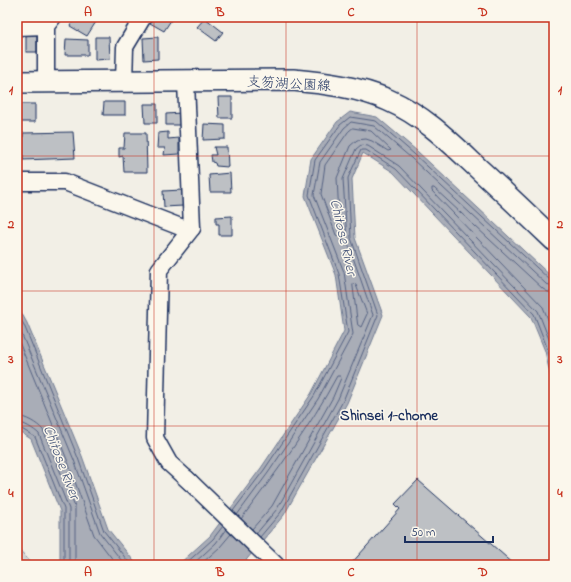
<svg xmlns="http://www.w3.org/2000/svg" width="571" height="582" viewBox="0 0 571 582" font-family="'Indie Flower','Klee One',sans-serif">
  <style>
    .green { fill: #d2d3d2; stroke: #768198 }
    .water { fill: #a9adb7; stroke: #707b93 }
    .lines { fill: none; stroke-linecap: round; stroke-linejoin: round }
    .shore { stroke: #546182; stroke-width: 1 }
    .building { fill: #bdc0c4; stroke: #1b2f5e }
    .minor-casing { stroke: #1b2f5e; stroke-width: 19 }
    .major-casing { stroke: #1b2f5e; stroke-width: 24 }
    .minor { stroke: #fbf7ec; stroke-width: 16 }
    .major { stroke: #fbf7ec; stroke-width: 21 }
    .grid { fill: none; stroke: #c8321e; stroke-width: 1; stroke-opacity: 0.55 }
    .labels { text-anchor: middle; stroke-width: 3; stroke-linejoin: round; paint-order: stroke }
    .street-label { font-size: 14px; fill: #1b2f5e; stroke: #fbf7ec }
    .water-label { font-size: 15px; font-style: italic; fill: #465579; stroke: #fbf7ec }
    .neighbourhood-label { font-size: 15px; font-weight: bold; fill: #1b2f5e; stroke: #fbf7ec }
    .neatline { fill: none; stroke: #c8321e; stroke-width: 1.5 }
    .grid-label { font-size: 13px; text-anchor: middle; font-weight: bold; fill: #c8321e }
  </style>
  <rect width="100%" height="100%" fill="#f2efe6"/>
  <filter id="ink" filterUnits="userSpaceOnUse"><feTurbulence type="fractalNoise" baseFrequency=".025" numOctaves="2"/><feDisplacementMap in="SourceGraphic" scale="8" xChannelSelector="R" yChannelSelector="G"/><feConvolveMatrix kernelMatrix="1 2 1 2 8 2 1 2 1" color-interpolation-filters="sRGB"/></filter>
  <g filter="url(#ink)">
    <!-- green -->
    <polygon class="green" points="17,547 33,565 17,565"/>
    <!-- water -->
    <g class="water">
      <polygon points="350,112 377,117 417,151 554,279 554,393 545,351 531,317 393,172 363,153 352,179 355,238 383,315 347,403 332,430 284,515 242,565 178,565 210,536 261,468 311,394 344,331 336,275 305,196 311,159 337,122"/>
      <polygon points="17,305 27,323 82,456 108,529 137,565 60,565 60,511 31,439 17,430"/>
    </g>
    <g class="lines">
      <!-- shore -->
      <g class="shore">
        <polygon points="353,128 371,131 391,150 388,151 372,141 366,139 357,140 350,146 337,178 340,234 338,236 336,235 321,194 325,165 348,132"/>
        <polygon points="353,284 356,285 367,314 361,327 358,325"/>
        <polyline points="554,292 548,292 543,289 434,188 432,188 432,191 543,307 554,334"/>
        <polyline points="17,313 24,325 78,458 104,531 131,565"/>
        <polyline points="17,323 74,460 100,533 125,565"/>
        <polyline points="17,337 68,462 94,535 117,565"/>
        <path d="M17,416C26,417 37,423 43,430L75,507V565"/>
        <path d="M17,422C24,423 34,429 39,434L69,509V565"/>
        <polyline points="17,427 20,428 35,437 64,509 64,565"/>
        <polyline points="233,511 264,470 314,396 348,332 339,274 309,195 315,160 340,125 350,117 376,121 414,154 550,280 554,281"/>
        <polyline points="237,515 268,473 318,399 353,334 344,272 314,195 320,162 344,128 351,122 374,126 411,158 546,284 554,286"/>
        <path d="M241,519C276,473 310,427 337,376H340L341,378L333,397L272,506L252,529"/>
        <polyline points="256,534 277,509 338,399 373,315 347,240 343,179 356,149 361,145 368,146 399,166 538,311 554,352"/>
        <polyline points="260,537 281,512 343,401 378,315 351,238 348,178 361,150 366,150 396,169 534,314 548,350 554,375"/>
        <polyline points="184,565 213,539 223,526"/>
        <polyline points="192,565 216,543 226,529"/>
        <polyline points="200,565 220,547 231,534"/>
      </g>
    </g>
    <!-- building -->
    <g class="building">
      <polygon points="76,17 99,17 87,36 70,26"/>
      <polygon points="153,17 173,17 164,31 150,23"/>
      <polygon points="205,18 223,32 216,41 197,27"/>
      <rect x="26" y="31" width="11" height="21"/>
      <polygon points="95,37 109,37 110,59 95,60"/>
      <polygon points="158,37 158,59 144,60 143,38"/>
      <polygon points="66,39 88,40 88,55 65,55"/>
      <polygon points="218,97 232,97 232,118 219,118"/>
      <polygon points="104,102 125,102 125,115 103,115"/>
      <polygon points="18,104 35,104 35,122 19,122"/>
      <polygon points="144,104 157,104 157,123 145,123"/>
      <polygon points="181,113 182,125 166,125 166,114"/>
      <polygon points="204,124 225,125 225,139 203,140"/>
      <polygon points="73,132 75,158 23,160 23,133"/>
      <polygon points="168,132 168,139 179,138 179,154 164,155 165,148 157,148 158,133"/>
      <polygon points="125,133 146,133 147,172 124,172 123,156 119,157 119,148 124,148"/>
      <polygon points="214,147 227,147 228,167 216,166 215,163 212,162 211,155 216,155"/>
      <polygon points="230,173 231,192 210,192 209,175"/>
      <polygon points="182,190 183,206 164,207 163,191"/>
      <polygon points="232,216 232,235 219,235 219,224 216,224 216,217"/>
      <polygon points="418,480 515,565 350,565 400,509 395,504"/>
    </g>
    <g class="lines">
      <defs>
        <g id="minor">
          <polyline points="17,27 46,26"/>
          <polyline points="124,82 125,47 143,17"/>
          <polyline points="46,83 46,26 53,17"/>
          <polyline points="17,182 65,182 183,228 192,228 186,82"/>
          <polyline points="186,478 276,565"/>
          <polyline points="191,483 169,463 155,438 159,270 192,228"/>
        </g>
        <path id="major" d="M17,82L293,80C326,83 358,87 388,100C425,116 452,144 481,171C506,194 530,217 554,240"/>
      </defs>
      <!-- minor casing -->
      <use href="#minor" class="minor-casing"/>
      <!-- major casing -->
      <use href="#major" class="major-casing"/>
      <!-- minor -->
      <use href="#minor" class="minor"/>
      <!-- major -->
      <use href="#major" class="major"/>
    </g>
  </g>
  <!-- grid -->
  <path class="grid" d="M154,17V565M286,17V565M417,17V565M17,156H554M17,291H554M17,426H554"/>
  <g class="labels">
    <!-- street labels -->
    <g class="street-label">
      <text transform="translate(289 83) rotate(3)" y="5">支笏湖公園線</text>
    </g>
    <!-- water labels -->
    <g class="water-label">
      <text transform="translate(344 237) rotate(77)" y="5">Chitose River</text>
      <text transform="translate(62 462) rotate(69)" y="5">Chitose River</text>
    </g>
    <!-- neighbourhood labels -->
    <g class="neighbourhood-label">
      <text x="389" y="420">Shinsei 1-chome</text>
    </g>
  </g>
  <!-- margin -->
  <rect width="571" height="582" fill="none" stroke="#fbf7ec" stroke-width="44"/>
  <!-- scale -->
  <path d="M405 536v6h88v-6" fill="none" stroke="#1b2f5e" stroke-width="2"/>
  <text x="411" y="536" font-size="12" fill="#1b2f5e" stroke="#fbf7ec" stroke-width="3" paint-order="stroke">50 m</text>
  <rect x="22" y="22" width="527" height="538" class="neatline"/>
  <g class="grid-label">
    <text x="88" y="16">A</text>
    <text x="220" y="16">B</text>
    <text x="351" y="16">C</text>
    <text x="483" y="16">D</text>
    <text x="11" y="94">1</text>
    <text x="560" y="94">1</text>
    <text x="11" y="228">2</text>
    <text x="560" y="228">2</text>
    <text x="11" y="363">3</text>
    <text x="560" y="363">3</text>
    <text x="11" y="497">4</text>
    <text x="560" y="497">4</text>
    <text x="88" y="576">A</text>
    <text x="220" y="576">B</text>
    <text x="351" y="576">C</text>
    <text x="483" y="576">D</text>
  </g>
</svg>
